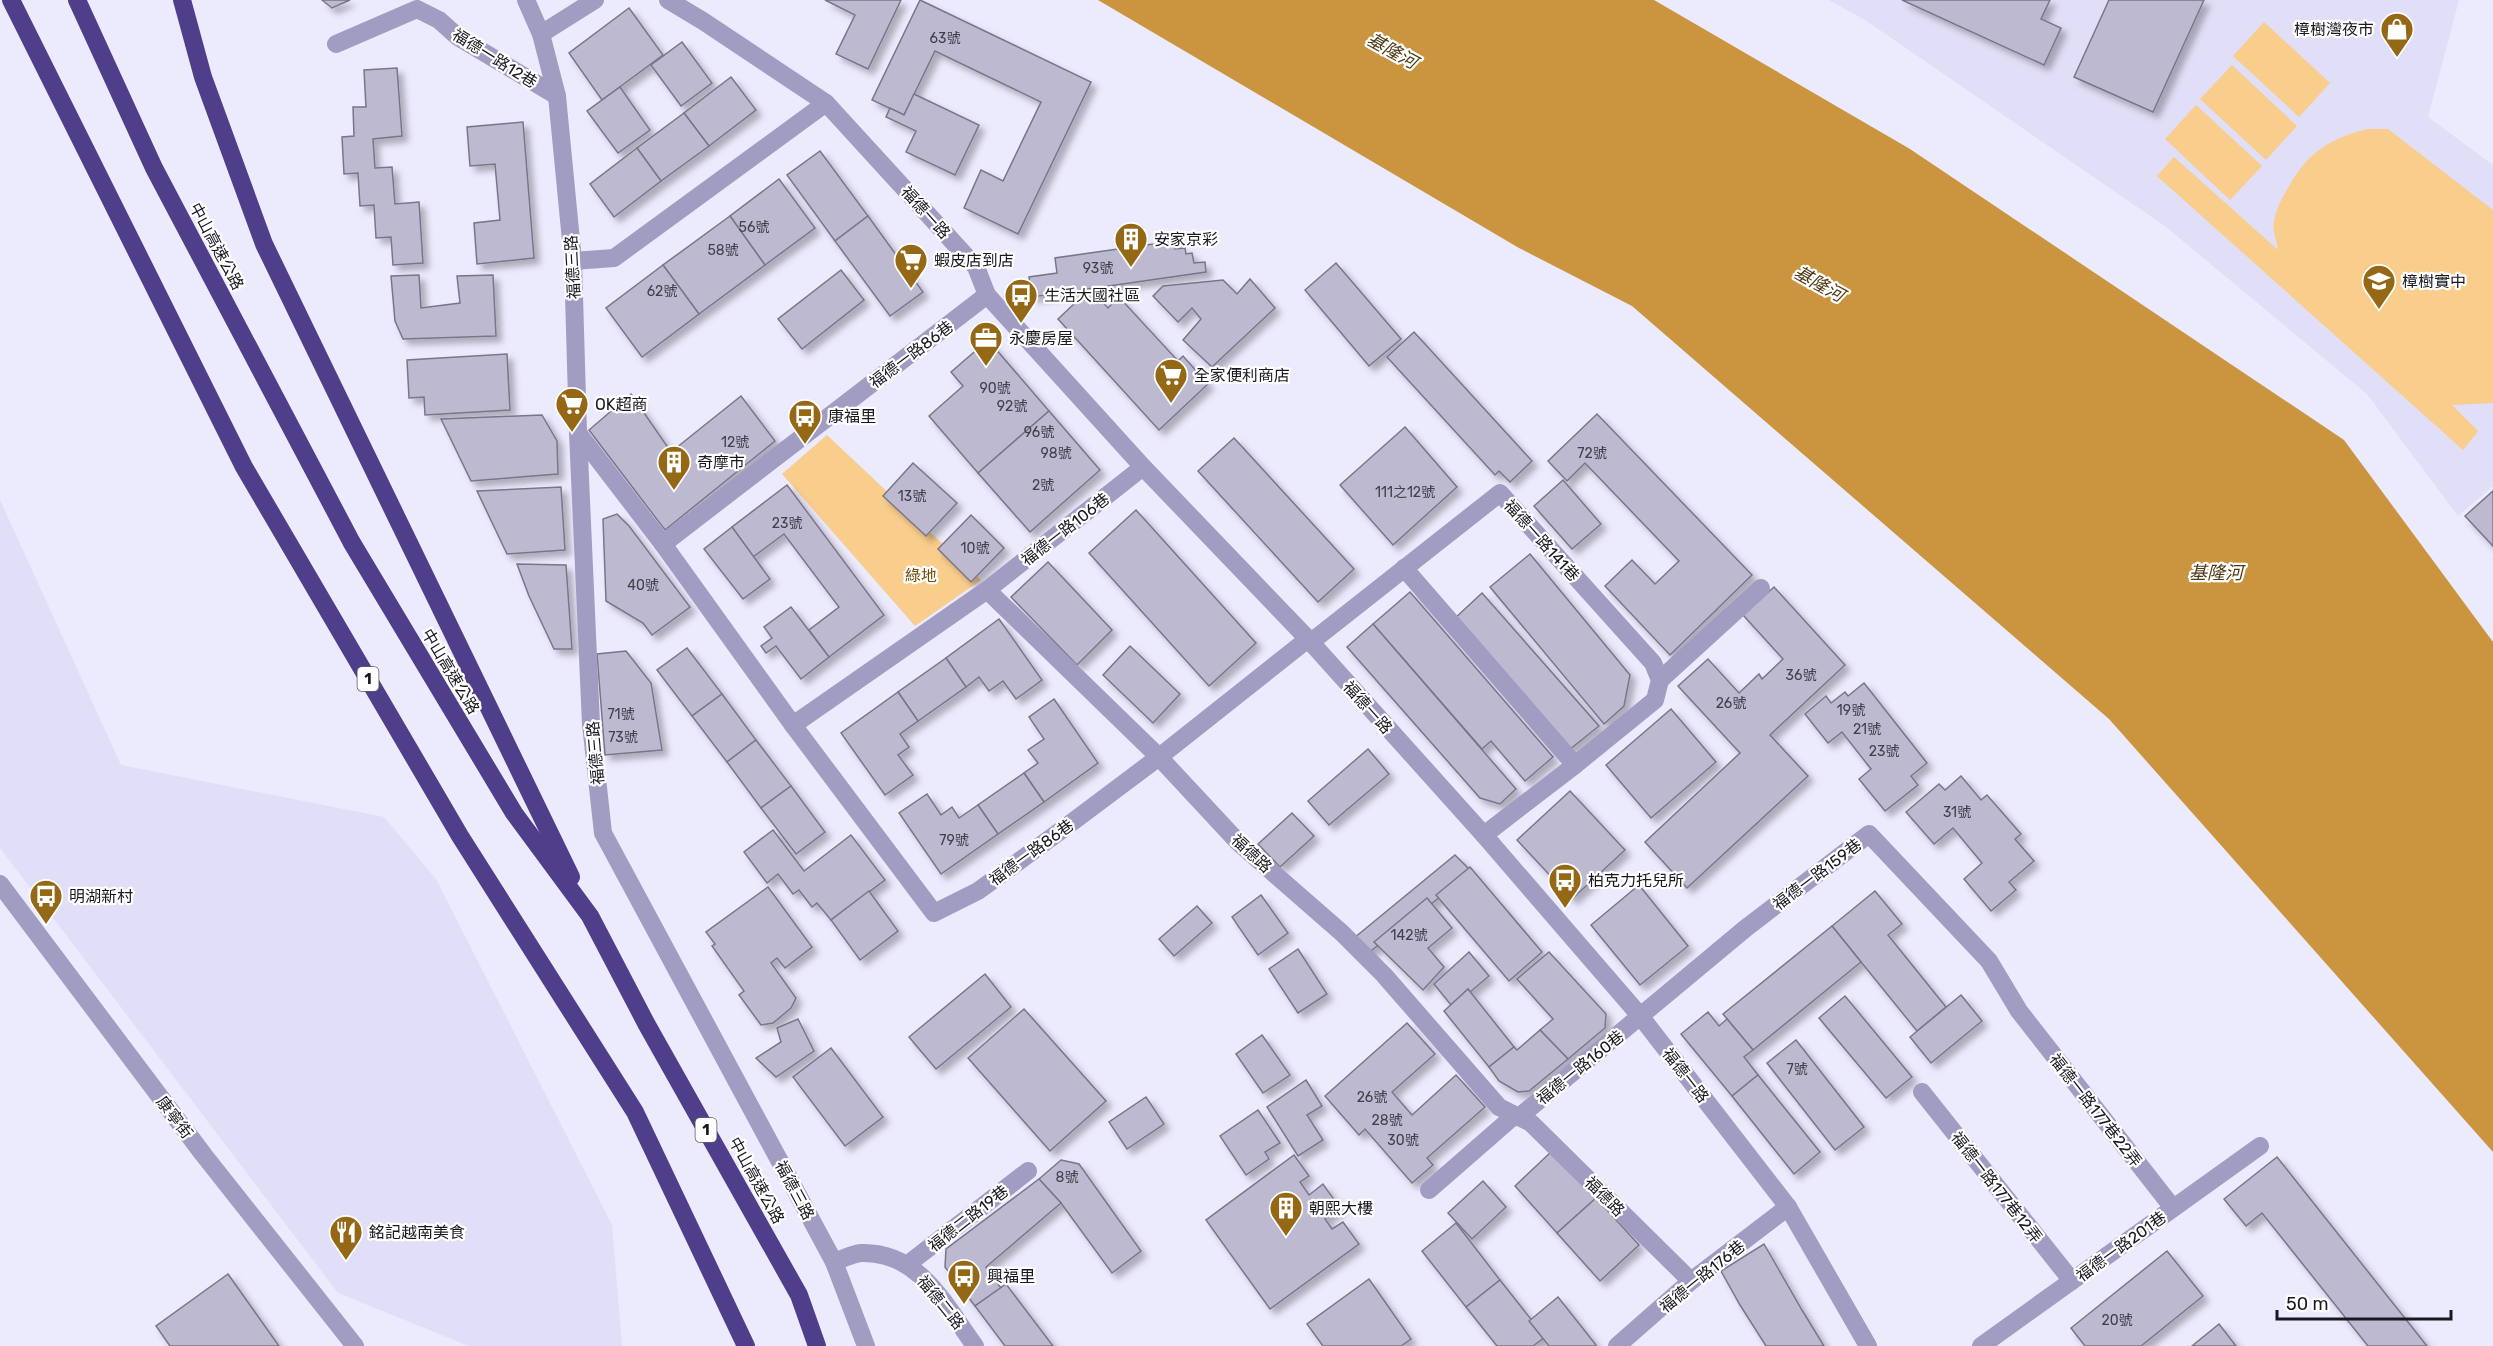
<svg xmlns="http://www.w3.org/2000/svg" width="2493" height="1346" viewBox="0 0 2493 1346" font-family="Rubik,'Noto Sans TC',sans-serif">
  <style>
    .built { fill: #e1def7 }
    .green { fill: #f9cd8c }
    .water { fill: #ca953e }
    .building { fill: #bcb9d0; stroke: #79768c; stroke-width: 1.5; filter: url(#shadow) }
    .lines { fill: none; stroke-linecap: round; stroke-linejoin: round }
    .minor { stroke: #a19cc1; stroke-width: 18 }
    .highway { stroke: #4f3e89; stroke-width: 18 }
    .labels { text-anchor: middle; stroke-width: 4.5; stroke-linejoin: round; paint-order: stroke }
    .number-label { font-size: 14px; fill: #42404c }
    .shield { fill: #fff; stroke: #5e5d63; stroke-width: 1.5 }
    .shield-label { font-size: 15px; font-weight: bold; fill: #191820 }
    .poi-label { font-size: 16px; fill: #191820; stroke: #fff; text-anchor: start }
    .street-label { font-size: 16px; fill: #191820; stroke: #fff }
    .park-label { font-size: 16px; fill: #6e4b04; stroke: #fff }
    .water-label { font-size: 18px; font-style: italic; fill: #4f3914; stroke: #fff }
  </style>
  <defs>
    <filter id="shadow"><feDropShadow dx="5.5" dy="5.5" stdDeviation="3" flood-color="#0004"/></filter>
  </defs>
  <rect width="100%" height="100%" fill="#eceafd"/>
  <!-- built -->
  <g class="built">
    <polygon points="1829,0 2459,0 2428,117 2493,165 2493,486 2458,516 2367,394 2165,226 1865,20"/>
    <polygon points="0,500 121,765 384,817 436,879 612,1225 622,1346 469,1346 338,1293 0,848"/>
  </g>
  <!-- green -->
  <g class="green">
    <polygon points="2264,22 2330,83 2299,117 2233,56"/>
    <polygon points="2232,65 2297,126 2266,160 2200,99"/>
    <polygon points="2196,105 2262,166 2230,200 2165,139"/>
    <path d="M2367,129H2388L2493,210V403L2452,405L2478,431L2463,450L2157,176L2174,157L2278,250C2277,241 2272,231 2274,222C2276,210 2281,199 2288,188C2307,153 2329,139 2367,129Z"/>
    <polygon points="827,435 981,580 915,626 782,474"/>
  </g>
  <!-- water -->
  <polygon class="water" points="1098,0 1654,0 1910,149 2344,440 2493,642 2493,1152 2109,719 1632,306 1519,248"/>
  <!-- building -->
  <g class="building">
    <polygon points="322,0 350,0 332,8"/>
    <polygon points="825,0 901,0 868,69 836,54 855,15"/>
    <polygon points="920,0 1091,82 1018,234 964,208 981,170 1003,181 1041,102 935,51 904,115 872,100"/>
    <polygon points="1902,0 2050,0 2041,19 2061,28 2044,65"/>
    <polygon points="2109,0 2204,0 2153,112 2074,77"/>
    <polygon points="629,8 663,55 602,100 569,53"/>
    <polygon points="682,42 712,83 681,106 651,65"/>
    <polygon points="397,68 402,136 373,139 375,168 392,167 395,204 419,202 423,263 393,265 391,237 376,238 374,205 360,206 358,173 344,174 342,137 354,136 353,107 366,107 364,70"/>
    <polygon points="731,77 756,110 709,146 684,113"/>
    <polygon points="620,87 650,130 618,153 587,111"/>
    <polygon points="914,94 979,125 955,175 906,152 916,131 886,117 890,108 904,115"/>
    <polygon points="684,113 709,146 661,181 637,148"/>
    <polygon points="523,122 534,258 477,264 474,223 500,220 495,164 470,166 467,127"/>
    <polygon points="637,148 661,181 614,217 590,184"/>
    <polygon points="820,151 868,216 835,241 787,175"/>
    <polygon points="779,179 815,228 765,265 730,216"/>
    <polygon points="730,216 765,265 699,314 663,265"/>
    <polygon points="868,216 923,292 890,316 835,241"/>
    <polygon points="1174,241 1175,249 1185,248 1186,254 1192,253 1194,263 1205,262 1206,272 1032,297 1029,277 1057,273 1055,258"/>
    <polygon points="1336,263 1401,339 1369,366 1305,290"/>
    <polygon points="663,265 699,314 642,357 606,308"/>
    <polygon points="841,270 864,300 802,349 778,319"/>
    <polygon points="419,275 421,308 460,303 457,276 493,275 496,336 403,339 395,321 391,276"/>
    <polygon points="1250,279 1275,308 1212,367 1183,340 1201,319 1192,308 1178,322 1153,296 1163,286 1223,280 1237,294"/>
    <polygon points="1088,296 1093,302 1099,298 1108,308 1119,297 1178,361 1183,356 1208,384 1159,430 1058,319 1076,302 1078,304"/>
    <polygon points="1414,332 1532,461 1510,482 1499,471 1495,475 1387,357"/>
    <polygon points="988,340 1049,411 978,473 929,416 963,386 951,372"/>
    <polygon points="507,354 510,410 425,415 424,397 409,398 407,360"/>
    <polygon points="631,394 671,452 741,396 775,441 665,530 589,430"/>
    <polygon points="1049,411 1100,470 1030,532 978,473"/>
    <polygon points="1597,414 1752,575 1670,655 1605,586 1632,560 1655,584 1679,561 1585,463 1567,481 1548,461"/>
    <polygon points="542,415 557,441 558,474 471,481 441,419"/>
    <polygon points="1405,427 1457,487 1393,545 1340,485"/>
    <polygon points="1234,438 1354,569 1318,602 1198,471"/>
    <polygon points="913,463 957,503 926,536 883,496"/>
    <polygon points="1563,480 1601,524 1572,549 1534,506"/>
    <polygon points="787,485 884,615 829,657 809,630 839,607 784,534 753,557 732,527"/>
    <polygon points="561,487 565,550 507,554 477,491"/>
    <polygon points="2493,491 2493,546 2465,516"/>
    <polygon points="1136,510 1256,643 1209,686 1089,553"/>
    <polygon points="617,514 629,526 690,607 652,635 643,623 606,601 603,519"/>
    <polygon points="971,515 1004,548 971,582 938,549"/>
    <polygon points="732,527 770,579 743,599 704,549"/>
    <polygon points="1530,554 1630,675 1624,706 1604,724 1490,587"/>
    <polygon points="1048,562 1112,630 1077,665 1011,597"/>
    <polygon points="517,564 566,565 572,649 554,649 529,596"/>
    <polygon points="1774,587 1845,665 1770,735 1808,776 1687,888 1645,842 1740,753 1678,686 1708,659 1739,693 1759,674 1762,679 1783,659 1743,615"/>
    <polygon points="1410,592 1553,757 1525,781 1491,741 1482,749 1373,624"/>
    <polygon points="1482,593 1599,726 1569,750 1453,620"/>
    <polygon points="791,607 829,657 801,679 776,646 766,653 761,646 772,638 764,627"/>
    <polygon points="999,619 1042,680 1016,699 1003,681 989,691 979,677 966,687 946,658"/>
    <polygon points="1373,624 1516,789 1500,804 1480,798 1347,647"/>
    <polygon points="1130,646 1180,694 1153,723 1103,675"/>
    <polygon points="687,648 722,694 692,716 657,670"/>
    <polygon points="626,651 651,683 662,750 605,755 597,654"/>
    <polygon points="946,658 966,687 918,721 898,692"/>
    <polygon points="1864,683 1927,763 1911,776 1918,785 1885,811 1859,779 1871,769 1842,732 1828,743 1805,714 1826,696 1831,703 1845,692 1848,696"/>
    <polygon points="898,692 918,721 900,734 909,747 898,755 913,775 885,795 841,733"/>
    <polygon points="722,694 756,740 727,762 692,716"/>
    <polygon points="1054,699 1098,763 1044,802 1024,773 1038,763 1028,750 1044,739 1029,717"/>
    <polygon points="1671,709 1716,762 1651,818 1606,765"/>
    <polygon points="756,740 791,786 761,808 727,762"/>
    <polygon points="1368,749 1389,774 1329,825 1308,801"/>
    <polygon points="1024,773 1044,802 998,834 978,805"/>
    <polygon points="1961,776 1981,800 1987,795 2021,834 2015,839 2034,861 2009,882 2016,890 1991,911 1964,879 1982,863 1953,828 1934,844 1906,812 1939,784 1945,790"/>
    <polygon points="791,786 825,832 796,854 761,808"/>
    <polygon points="1570,791 1625,850 1572,899 1517,840"/>
    <polygon points="927,794 941,815 952,807 959,818 978,805 998,834 941,874 899,813"/>
    <polygon points="1292,813 1314,836 1280,867 1258,844"/>
    <polygon points="773,830 804,871 851,835 885,880 831,920 817,903 812,907 799,890 793,894 778,874 767,883 744,852"/>
    <polygon points="1455,855 1472,872 1363,957 1348,943"/>
    <polygon points="1470,867 1542,952 1509,981 1436,895"/>
    <polygon points="1639,885 1688,946 1640,985 1591,925"/>
    <polygon points="768,887 812,947 785,968 777,958 771,963 796,998 791,1008 773,1023 761,1025 739,995 744,991 712,946 715,944 706,932"/>
    <polygon points="869,891 898,931 860,960 831,920"/>
    <polygon points="1875,891 1902,924 1888,935 1946,1007 1917,1031 1832,926"/>
    <polygon points="1261,895 1288,933 1258,955 1232,917"/>
    <polygon points="1427,898 1452,928 1428,948 1444,967 1423,990 1374,942"/>
    <polygon points="1197,906 1212,923 1174,956 1159,939"/>
    <polygon points="1832,926 1861,962 1753,1050 1723,1014"/>
    <polygon points="1298,949 1327,994 1298,1013 1269,969"/>
    <polygon points="1469,952 1489,976 1470,992 1468,989 1451,1005 1434,984"/>
    <polygon points="1549,952 1606,1014 1605,1028 1568,1059 1540,1030 1553,1019 1517,979"/>
    <polygon points="985,974 1011,1007 936,1069 909,1037"/>
    <polygon points="1468,989 1514,1047 1489,1067 1444,1011"/>
    <polygon points="1961,995 1982,1021 1931,1063 1910,1037"/>
    <polygon points="1845,996 1912,1077 1886,1098 1819,1018"/>
    <polygon points="1024,1009 1106,1101 1050,1151 968,1058"/>
    <polygon points="1708,1012 1719,1026 1727,1019 1753,1050 1744,1057 1758,1075 1732,1096 1681,1034"/>
    <polygon points="798,1019 814,1051 776,1077 756,1058 781,1042 777,1028"/>
    <polygon points="1407,1023 1435,1054 1392,1092 1412,1115 1456,1075 1485,1107 1427,1158 1433,1165 1412,1183 1365,1129 1359,1135 1325,1096"/>
    <polygon points="1540,1030 1568,1059 1529,1091 1518,1092 1499,1081 1489,1067 1514,1047 1517,1050"/>
    <polygon points="1262,1035 1290,1075 1263,1093 1236,1054"/>
    <polygon points="1796,1040 1864,1127 1835,1150 1767,1063"/>
    <polygon points="831,1048 883,1117 845,1146 793,1077"/>
    <polygon points="1758,1075 1820,1152 1794,1174 1732,1096"/>
    <polygon points="1306,1080 1322,1106 1307,1115 1323,1140 1298,1156 1267,1107"/>
    <polygon points="1146,1097 1164,1124 1127,1149 1109,1122"/>
    <polygon points="1258,1110 1280,1143 1265,1152 1269,1159 1246,1175 1220,1136"/>
    <polygon points="1553,1150 1596,1198 1557,1233 1515,1186"/>
    <polygon points="1294,1155 1309,1176 1300,1182 1309,1195 1323,1184 1340,1208 1325,1219 1332,1229 1343,1222 1359,1244 1270,1309 1206,1220"/>
    <polygon points="2277,1157 2427,1346 2368,1346 2262,1213 2246,1226 2224,1199"/>
    <polygon points="1061,1160 1079,1164 1141,1251 1112,1273 1061,1203 1039,1179"/>
    <polygon points="1039,1179 1061,1203 986,1267 1001,1288 975,1306 945,1267 946,1249"/>
    <polygon points="1483,1181 1506,1207 1472,1239 1448,1213"/>
    <polygon points="1596,1198 1639,1245 1600,1281 1557,1233"/>
    <polygon points="1456,1223 1500,1280 1466,1307 1422,1251"/>
    <polygon points="1764,1244 1802,1310 1824,1346 1766,1346 1740,1305 1721,1271"/>
    <polygon points="2167,1251 2203,1296 2141,1346 2085,1346 2071,1328"/>
    <polygon points="228,1274 279,1346 170,1346 156,1326"/>
    <polygon points="1369,1279 1411,1339 1401,1346 1323,1346 1307,1324"/>
    <polygon points="1500,1280 1545,1337 1533,1346 1497,1346 1466,1307"/>
    <polygon points="1006,1284 1053,1346 1005,1346 975,1306"/>
    <polygon points="1558,1297 1596,1345 1595,1346 1549,1346 1529,1321"/>
    <polygon points="2219,1324 2236,1346 2192,1346"/>
  </g>
  <g class="lines">
    <!-- minor -->
    <g class="minor">
      <polyline points="526,0 541,34 557,96 573,261 578,433 591,724 603,833 834,1262 866,1346"/>
      <polyline points="668,0 703,21 826,103 976,267 987,295 1143,467 1308,639 1484,835 1641,1017 1788,1207 1868,1346"/>
      <polyline points="541,34 595,0"/>
      <polyline points="336,44 417,9 439,20 458,37 557,96"/>
      <polyline points="573,261 614,258 826,103"/>
      <polyline points="578,433 663,544 793,725 934,913 978,891 1063,829 1159,757 1308,639"/>
      <polyline points="663,544 987,295"/>
      <polyline points="1404,568 1575,765"/>
      <polyline points="987,590 1159,757 1239,843 1342,933 1384,975 1499,1107 1531,1123 1691,1281"/>
      <polyline points="1311,642 1500,493 1653,663 1660,680 1655,700 1575,765 1484,835"/>
      <polyline points="1660,680 1761,588"/>
      <polyline points="793,725 987,590 1143,467"/>
      <polyline points="0,884 203,1154 355,1346"/>
      <polyline points="1922,1092 2072,1281"/>
      <polyline points="1519,1117 1746,928 1869,834 1989,961 2019,1011 2173,1208"/>
      <polyline points="1429,1190 1515,1115"/>
      <path d="M834,1262C842,1259 852,1254 861,1253C919,1251 945,1305 975,1346"/>
      <polyline points="908,1264 1028,1171"/>
      <polyline points="1617,1346 1691,1281 1788,1207"/>
      <polyline points="1981,1346 2260,1146"/>
    </g>
    <!-- highway -->
    <g class="highway">
      <polyline points="11,0 244,467 460,836 635,1112 746,1346"/>
      <polyline points="77,0 154,168 352,543 514,813 590,916 647,1025 799,1295 817,1346"/>
      <polyline points="182,0 203,77 264,244 571,877"/>
    </g>
  </g>
  <!-- icons -->
  <defs>
    <symbol id="shop-pin" viewBox="-11 -11 22 30"><path d="M0 17L-7.5 6A9.5 9.5 0 1 1 7.5 6Z" fill="#946814" stroke="#fff"/><path d="M-5-2.5h2.3a2.7 3.5 0 0 1 5.4 0H5L5.5 6h-11ZM-1.5-2.5h3a1.5 2.3 0 0 0-3 0Z" fill="#fff"/></symbol>
    <symbol id="building-pin" viewBox="-11 -11 22 30"><path d="M0 17L-7.5 6A9.5 9.5 0 1 1 7.5 6Z" fill="#946814" stroke="#fff"/><path d="M-4-6H4V6H1V3H-1V6H-4ZM-2.5-4.3h1.7v1.8h-1.7ZM.8-4.3h1.7v1.8H.8ZM-2.5-1h1.7V.8h-1.7ZM.8-1h1.7V.8H.8Z" fill="#fff"/></symbol>
    <symbol id="supermarket-pin" viewBox="-11 -11 22 30"><path d="M0 17L-7.5 6A9.5 9.5 0 1 1 7.5 6Z" fill="#946814" stroke="#fff"/><path d="M-6-5.5h2.5l.6 2H6L4.5 2H-2.5L-4.4-4H-6ZM-1.5 3.2a1.3 1.3 0 1 0 .1 0ZM3 3.2a1.3 1.3 0 1 0 .1 0Z" fill="#fff"/></symbol>
    <symbol id="school-pin" viewBox="-11 -11 22 30"><path d="M0 17L-7.5 6A9.5 9.5 0 1 1 7.5 6Z" fill="#946814" stroke="#fff"/><path d="M0-5L7-2L0 1L-7-2ZM-4 1L0 2.5L4 1V4Q0 6-4 4Z" fill="#fff"/></symbol>
    <symbol id="bus-pin" viewBox="-11 -11 22 30"><path d="M0 17L-7.5 6A9.5 9.5 0 1 1 7.5 6Z" fill="#946814" stroke="#fff"/><path d="M-5-6H5V4H4V6H2V4H-2V6H-4V4H-5ZM-3.5-4V0h7V-4ZM-3.5 1.2v1.5H-2V1.2ZM2 1.2v1.5H3.5V1.2Z" fill="#fff"/></symbol>
    <symbol id="office-pin" viewBox="-11 -11 22 30"><path d="M0 17L-7.5 6A9.5 9.5 0 1 1 7.5 6Z" fill="#946814" stroke="#fff"/><path d="M-6-3h4V-5.5h4V-3h4V5H-6ZM-1-4.5V-3h2v-1.5ZM-6 0V1H6V0Z" fill="#fff"/></symbol>
    <symbol id="restaurant-pin" viewBox="-11 -11 22 30"><path d="M0 17L-7.5 6A9.5 9.5 0 1 1 7.5 6Z" fill="#946814" stroke="#fff"/><path d="M-5-6h1v4h1v-4h1v4h1v-4h1v5L-1.5 .5V6h-2V.5L-5-1ZM5-6V6H3V1.5H1.5Q1.5-4 5-6Z" fill="#fff"/></symbol>
  </defs>
  <g fill-rule="evenodd">
    <use href="#shop-pin" x="2378" y="10" width="38" height="52"/>
    <use href="#building-pin" x="1112" y="220" width="38" height="52"/>
    <use href="#supermarket-pin" x="892" y="241" width="38" height="52"/>
    <use href="#school-pin" x="2360" y="262" width="38" height="52"/>
    <use href="#bus-pin" x="1002" y="276" width="38" height="52"/>
    <use href="#office-pin" x="967" y="319" width="38" height="52"/>
    <use href="#supermarket-pin" x="1152" y="356" width="38" height="52"/>
    <use href="#supermarket-pin" x="553" y="385" width="38" height="52"/>
    <use href="#bus-pin" x="786" y="397" width="38" height="52"/>
    <use href="#building-pin" x="655" y="443" width="38" height="52"/>
    <use href="#bus-pin" x="1546" y="861" width="38" height="52"/>
    <use href="#bus-pin" x="27" y="877" width="38" height="52"/>
    <use href="#building-pin" x="1267" y="1189" width="38" height="52"/>
    <use href="#restaurant-pin" x="327" y="1213" width="38" height="52"/>
    <use href="#bus-pin" x="945" y="1257" width="38" height="52"/>
  </g>
  <g class="labels">
    <!-- number labels -->
    <g class="number-label">
      <text x="945" y="43">63號</text>
      <text x="754" y="232">56號</text>
      <text x="723" y="255">58號</text>
      <text x="1098" y="273">93號</text>
      <text x="662" y="296">62號</text>
      <text x="995" y="393">90號</text>
      <text x="1012" y="411">92號</text>
      <text x="1039" y="437">96號</text>
      <text x="735" y="447">12號</text>
      <text x="1056" y="458">98號</text>
      <text x="1592" y="458">72號</text>
      <text x="1043" y="490">2號</text>
      <text x="1405" y="497">111之12號</text>
      <text x="912" y="501">13號</text>
      <text x="787" y="528">23號</text>
      <text x="975" y="553">10號</text>
      <text x="643" y="590">40號</text>
      <text x="1801" y="680">36號</text>
      <text x="1731" y="708">26號</text>
      <text x="1851" y="715">19號</text>
      <text x="621" y="719">71號</text>
      <text x="1867" y="734">21號</text>
      <text x="623" y="742">73號</text>
      <text x="1884" y="756">23號</text>
      <text x="1957" y="817">31號</text>
      <text x="954" y="845">79號</text>
      <text x="1409" y="940">142號</text>
      <text x="1797" y="1074">7號</text>
      <text x="1372" y="1102">26號</text>
      <text x="1387" y="1125">28號</text>
      <text x="1403" y="1145">30號</text>
      <text x="1067" y="1182">8號</text>
      <text x="2117" y="1325">20號</text>
    </g>
    <!-- shield labels -->
    <g class="shield">
      <rect x="357.5" y="667" width="21" height="24" rx="4.5"/>
      <rect x="695.5" y="1118" width="21" height="24" rx="4.5"/>
    </g>
    <g class="shield-label">
      <text x="368" y="684">1</text>
      <text x="706" y="1135">1</text>
    </g>
    <!-- poi labels -->
    <g class="poi-label">
      <text x="2374" y="35" text-anchor="end">樟樹灣夜市</text>
      <text x="1154" y="245">安家京彩</text>
      <text x="934" y="266">蝦皮店到店</text>
      <text x="2402" y="287">樟樹實中</text>
      <text x="1044" y="301">生活大國社區</text>
      <text x="1009" y="344">永慶房屋</text>
      <text x="1194" y="381">全家便利商店</text>
      <text x="595" y="410">OK超商</text>
      <text x="828" y="422">康福里</text>
      <text x="697" y="468">奇摩市</text>
      <text x="1588" y="886">柏克力托兒所</text>
      <text x="69" y="902">明湖新村</text>
      <text x="1309" y="1214">朝熙大樓</text>
      <text x="369" y="1238">銘記越南美食</text>
      <text x="987" y="1282">興福里</text>
    </g>
    <!-- street labels -->
    <g class="street-label">
      <text transform="translate(495 58) rotate(32)" y="6">福德一路12巷</text>
      <text transform="translate(926 212) rotate(48)" y="6">福德一路</text>
      <text transform="translate(217 246) rotate(62)" y="6">中山高速公路</text>
      <text transform="translate(572 267) rotate(-93)" y="6">福德三路</text>
      <text transform="translate(911 354) rotate(-37)" y="6">福德一路86巷</text>
      <text transform="translate(1065 529) rotate(-38)" y="6">福德一路106巷</text>
      <text transform="translate(1542 540) rotate(48)" y="6">福德一路141巷</text>
      <text transform="translate(451 671) rotate(59)" y="6">中山高速公路</text>
      <text transform="translate(1368 707) rotate(48)" y="6">福德一路</text>
      <text transform="translate(595 753) rotate(-95)" y="6">福德三路</text>
      <text transform="translate(1031 852) rotate(-36)" y="6">福德一路86巷</text>
      <text transform="translate(1252 853) rotate(43)" y="6">福德路</text>
      <text transform="translate(1817 874) rotate(-37)" y="6">福德一路159巷</text>
      <text transform="translate(1580 1067) rotate(-39)" y="6">福德一路160巷</text>
      <text transform="translate(1686 1075) rotate(52)" y="6">福德一路</text>
      <text transform="translate(2096 1110) rotate(52)" y="6">福德一路177巷22弄</text>
      <text transform="translate(175 1117) rotate(53)" y="6">康寧街</text>
      <text transform="translate(757 1180) rotate(61)" y="6">中山高速公路</text>
      <text transform="translate(1997 1187) rotate(52)" y="6">福德一路177巷12弄</text>
      <text transform="translate(795 1190) rotate(62)" y="6">福德三路</text>
      <text transform="translate(1605 1196) rotate(45)" y="6">福德路</text>
      <text transform="translate(968 1218) rotate(-38)" y="6">福德二路19巷</text>
      <text transform="translate(2121 1246) rotate(-36)" y="6">福德一路201巷</text>
      <text transform="translate(1702 1276) rotate(-39)" y="6">福德一路176巷</text>
      <text transform="translate(941 1302) rotate(51)" y="6">福德二路</text>
    </g>
    <!-- park labels -->
    <g class="park-label">
      <text x="921" y="581">綠地</text>
    </g>
    <!-- water labels -->
    <g class="water-label">
      <text transform="translate(1392 51) rotate(29)" y="6">基隆河</text>
      <text transform="translate(1819 284) rotate(29)" y="6">基隆河</text>
      <text x="2216" y="579">基隆河</text>
    </g>
  </g>
  <!-- scale -->
  <path d="M2277 1310v9h174v-9" fill="none" stroke="#191820" stroke-width="3"/>
  <text x="2286" y="1310" font-size="18" fill="#191820" stroke="#ffffff" stroke-width="4.5" paint-order="stroke">50 m</text>
</svg>
